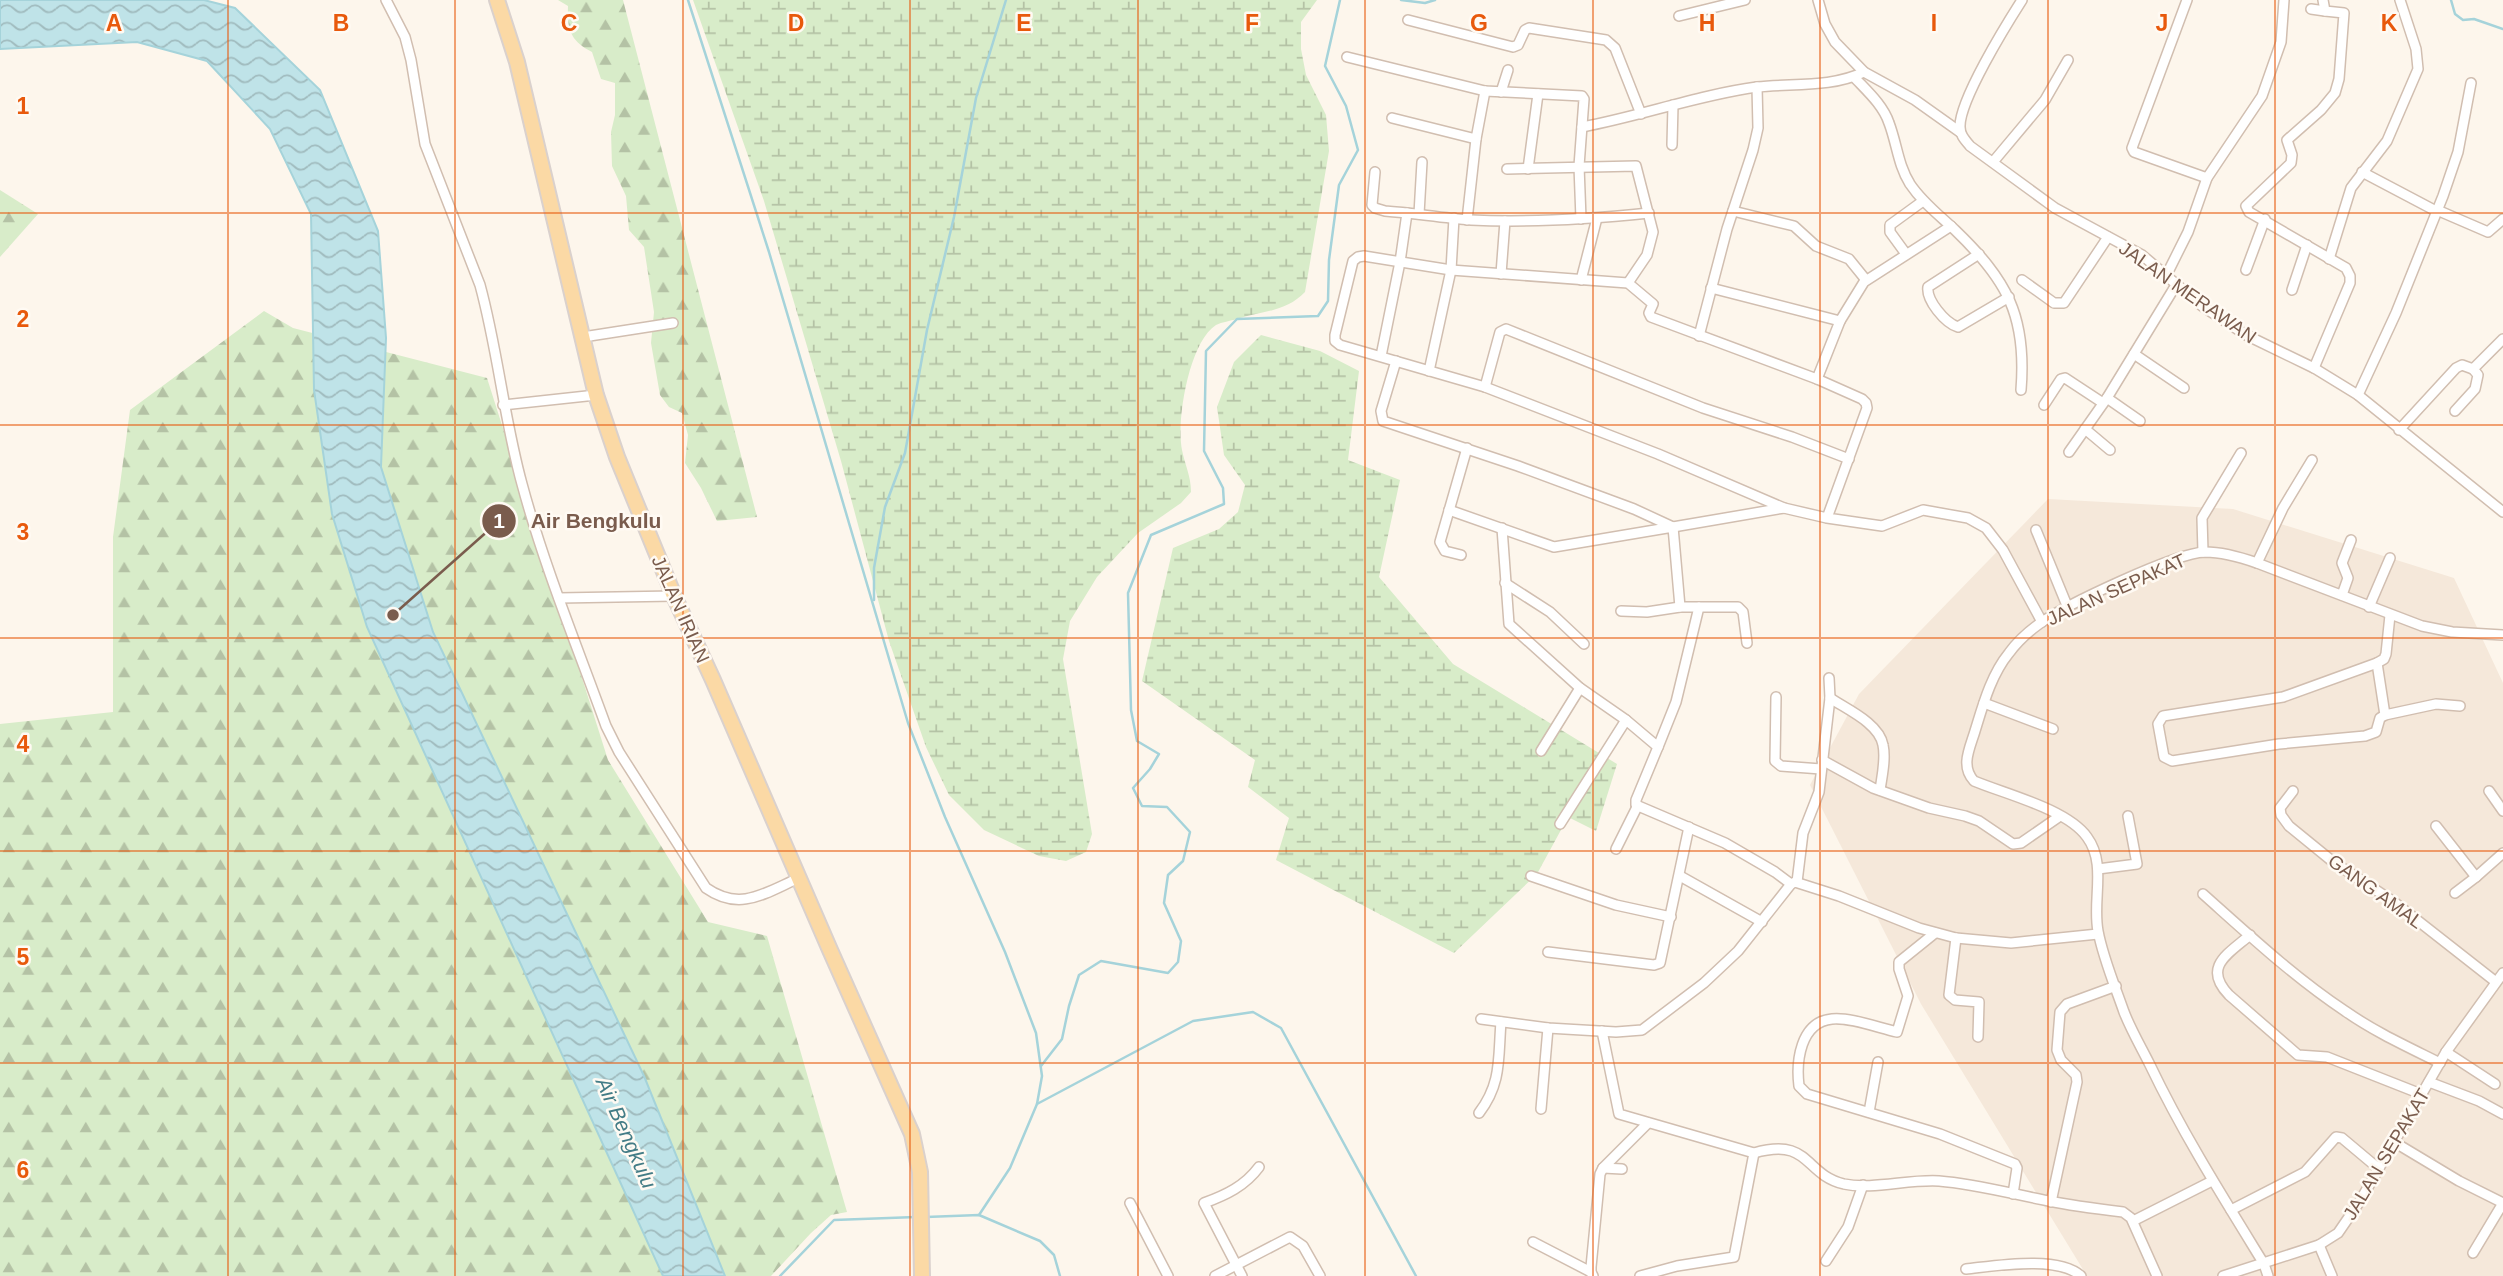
<svg xmlns="http://www.w3.org/2000/svg" width="2503" height="1276" viewBox="0 0 2503 1276" font-family="Helvetica,sans-serif">
  <style>
    .residential { fill: #f5e8da }
    .forest { fill: url(#forest-firs) }
    .wetland { fill: url(#wetland-marsh) }
    .water { fill: url(#water-waves); stroke: #a5d3da; stroke-width: 2 }
    .lines { fill: none; stroke-linecap: round; stroke-linejoin: round }
    .stream { stroke: #a5d3da; stroke-width: 2.5 }
    .minor-casing { stroke: #d1beb0; stroke-width: 12 }
    .primary-casing { stroke: #dad1cd; stroke-width: 18 }
    .minor { stroke: #fff; stroke-width: 9 }
    .primary { stroke: #fbd9a5; stroke-width: 14 }
    .grid { fill: none; stroke: #e8590c; stroke-width: 2; stroke-opacity: 0.55 }
    .labels { text-anchor: middle; stroke-width: 5; stroke-linejoin: round; paint-order: stroke }
    .street-label { font-size: 19px; fill: #7a5c4d; stroke: #fffaf3 }
    .water-label { font-size: 21px; font-style: italic; fill: #437c86; stroke: #fffaf3 }
    .grid-label { font-size: 23px; text-anchor: middle; font-weight: bold; fill: #e8590c; stroke: #fffaf3; stroke-width: 5; stroke-linejoin: round; paint-order: stroke }
    .leader { fill: none; stroke: #7a5c4d; stroke-width: 2.5 }
    .callout-dot { fill: #7a5c4d; stroke: #fffaf3; stroke-width: 2.5 }
    .mark-label { font-size: 21px; text-anchor: middle; font-weight: bold; fill: #fff }
    .callout-label { font-size: 21px; text-anchor: middle; font-weight: bold; fill: #7a5c4d; stroke: #fffaf3; stroke-width: 5; stroke-linejoin: round; paint-order: stroke }
  </style>
  <defs>
    <pattern id="forest-firs" width="22" height="20" patternUnits="userSpaceOnUse" patternTransform="scale(1.75)"><rect width="22" height="20" fill="#d8ecc9"/><path d="M5 1l3.5 6h-7zM16 11l3.5 6h-7z" fill="#b4c2a5"/></pattern>
    <pattern id="wetland-marsh" width="20" height="14" patternUnits="userSpaceOnUse" patternTransform="scale(1.75)"><rect width="20" height="14" fill="#d8ecc9"/><path d="M1 5h8M5 5V1M11 12h8M15 12V8" fill="none" stroke="#b4c2a5"/></pattern>
    <pattern id="water-waves" width="16" height="10" patternUnits="userSpaceOnUse" patternTransform="scale(1.75)"><rect width="16" height="10" fill="#bfe3e8"/><path d="M0 5q4-4 8 0t8 0" fill="none" stroke="#a0bbbe"/></pattern>
  </defs>
  <rect width="100%" height="100%" fill="#fdf6ec"/>
  <!-- residential -->
  <polygon class="residential" points="2048,499 2233,509 2454,578 2503,683 2503,1276 2087,1276 1921,1004 1810,785 1859,694"/>
  <!-- forest -->
  <g class="forest">
    <path d="M558,0H623L757,517L717,521L701,488L685,463L688,435L682,413L669,407L660,395L651,343L654,312L644,247L629,230L626,196L612,166L611,132L615,115V83L601,79L592,52C570,41 567,29 568,6Z"/>
    <polygon points="0,190 38,214 0,257"/>
    <polygon points="264,311 293,328 487,378 608,760 708,922 767,936 847,1212 831,1215 811,1233 771,1276 0,1276 0,724 113,712 113,537 130,410"/>
  </g>
  <!-- wetland -->
  <g class="wetland">
    <path d="M693,0H1317L1301,22V49L1306,75L1326,115L1329,151L1305,292C1286,312 1262,311 1237,319C1230,321 1222,322 1216,325C1189,342 1176,421 1182,450C1185,465 1191,476 1191,492L1181,503L1138,533L1097,577L1070,621L1063,659L1092,834L1086,852L1066,861L1039,856L984,830L949,795L926,747L889,641L841,461L764,201Z"/>
    <polygon points="1261,335 1320,351 1359,371 1348,460 1400,480 1379,577 1453,664 1617,764 1596,831 1568,817 1537,874 1454,953 1276,860 1289,818 1248,787 1255,760 1142,681 1173,548 1219,529 1238,512 1245,485 1224,455 1217,407 1234,362"/>
  </g>
  <!-- water -->
  <polygon class="water" points="0,0 204,0 235,8 320,90 378,231 386,338 381,467 433,632 644,1076 725,1276 663,1276 367,627 332,514 314,390 311,214 270,129 207,61 137,42 0,49"/>
  <g class="lines">
    <!-- stream -->
    <g class="stream">
      <polyline points="688,0 769,252 908,723 945,817 1005,952 1036,1033 1042,1076 1037,1104"/>
      <polyline points="1401,0 1425,3 1435,0"/>
      <polyline points="2451,0 2455,14 2463,20 2474,19 2503,29"/>
      <polyline points="874,600 874,568 885,507 905,453 927,330 954,217 976,98 1006,0"/>
      <polyline points="1041,1066 1062,1039 1069,1006 1079,975 1101,961 1168,973 1178,962 1181,941 1164,903 1168,875 1183,861 1190,832 1167,807 1142,806 1133,788 1150,769 1159,754 1137,741 1131,710 1128,593 1151,535 1224,504 1223,488 1204,451 1206,351 1237,319 1318,316 1328,301 1329,260 1339,185 1358,150 1346,106 1325,66 1340,0"/>
      <polyline points="979,1215 1010,1168 1037,1104 1193,1021 1253,1012 1281,1028 1416,1276"/>
      <polyline points="926,1217 979,1215 1040,1241 1054,1255 1060,1276"/>
      <polyline points="780,1276 834,1220 916,1217"/>
    </g>
    <defs>
      <g id="minor">
        <path d="M386,0L405,37L411,60L425,144L480,285C498,351 504,419 522,484C544,566 577,646 606,726L619,752L706,888C740,912 765,893 799,878"/>
        <polyline points="1818,0 1825,24 1835,42 1864,72 1915,100 1960,132"/>
        <path d="M2022,0C2006,25 1959,101 1960,127C1960,135 1965,140 1970,146L2055,208L2142,255L2202,306L2246,335L2314,368L2358,395L2503,512"/>
        <polyline points="2187,0 2132,148 2134,152 2207,178"/>
        <polyline points="2311,9 2325,11"/>
        <polyline points="1679,16 1745,0"/>
        <polyline points="1408,20 1513,47 1518,45 1525,30 1529,28 1606,40 1615,48 1641,114"/>
        <polyline points="1347,57 1485,91 1582,96 1584,99 1579,166 1581,219"/>
        <path d="M1854,77C1867,91 1883,105 1889,123C1897,144 1898,165 1910,184C1922,202 1939,215 1955,230C2007,280 2027,316 2021,390"/>
        <polyline points="1501,92 1508,70"/>
        <polyline points="1392,118 1476,139 1485,91"/>
        <path d="M1582,127C1641,116 1698,95 1757,87C1792,83 1831,88 1864,72"/>
        <polyline points="1672,145 1673,105"/>
        <polyline points="1993,162 2045,100 2068,60"/>
        <polyline points="1507,169 1636,166 1653,232 1647,255 1628,283"/>
        <polyline points="1528,169 1538,94"/>
        <path d="M1375,172L1372,205L1375,208L1385,211C1413,213 1442,218 1471,220C1530,223 1590,219 1649,213"/>
        <polyline points="2362,172 2436,211"/>
        <polyline points="2437,210 2488,232 2503,219"/>
        <polyline points="1733,211 1794,226 1816,246 1849,259 1866,280"/>
        <polyline points="1419,214 1422,162"/>
        <polyline points="1467,220 1476,139"/>
        <polyline points="1906,254 1890,232 1890,225 1923,201"/>
        <path d="M1979,254L1928,287C1926,300 1945,323 1958,327L2009,297"/>
        <polyline points="2329,259 2351,188 2387,141 2418,69 2416,49 2400,0"/>
        <polyline points="2246,270 2265,219"/>
        <polyline points="1501,274 1505,221"/>
        <polyline points="2166,276 2188,232 2207,178 2262,96 2281,42 2284,0"/>
        <polyline points="1581,280 1597,218"/>
        <polyline points="2022,280 2054,303 2064,303 2108,237"/>
        <polyline points="1711,288 1840,321 1817,379"/>
        <polyline points="2292,290 2307,245"/>
        <polyline points="1840,321 1864,282 1951,226"/>
        <polyline points="1699,336 1727,229 1753,150 1758,128 1757,87"/>
        <polyline points="583,337 673,323"/>
        <polyline points="2134,354 2184,388"/>
        <polyline points="1381,356 1400,262 1407,213"/>
        <polyline points="1396,361 1381,411 1383,421 1518,466 1634,509 1673,527 1784,508"/>
        <polyline points="2314,368 2350,283 2350,276 2346,268 2249,212 2246,206 2291,163 2292,155 2287,140 2321,110 2335,93 2339,79 2344,13 2325,11 2323,0"/>
        <polyline points="1429,371 1451,270 1454,218"/>
        <polyline points="1485,387 1500,332 1506,329 1703,408 1792,437 1849,459"/>
        <polyline points="2358,395 2396,313 2443,196 2458,152 2471,83"/>
        <polyline points="2107,398 2140,421"/>
        <polyline points="503,405 596,395"/>
        <polyline points="2044,405 2061,379 2065,378 2103,403"/>
        <polyline points="2455,411 2475,389 2478,375 2473,369"/>
        <polyline points="2085,429 2110,450"/>
        <polyline points="2399,430 2456,368 2462,365 2473,369 2503,339"/>
        <polyline points="2069,452 2107,398 2176,285"/>
        <polyline points="1449,510 1554,547 1673,527 1680,607"/>
        <polyline points="1827,518 1867,408 1866,403 1862,399 1817,379 1651,317 1649,313 1653,304 1628,283 1451,270 1364,256 1358,257 1353,261 1335,335 1335,341 1340,345 1485,387 1658,454 1784,508 1827,518 1882,526 1923,510 1968,518 1986,528 2003,550 2042,622"/>
        <polyline points="1502,528 1509,624 1580,688 1626,720 1658,747 1636,800 1636,805 1725,843 1775,872 1791,884"/>
        <polyline points="2036,530 2068,608"/>
        <polyline points="2203,552 2202,518 2241,453"/>
        <polyline points="1461,555 1445,551 1440,542 1467,448"/>
        <polyline points="2257,563 2283,508 2312,460"/>
        <polyline points="1505,583 1550,612 1584,644"/>
        <polyline points="2342,595 2348,578 2342,563 2351,540"/>
        <polyline points="559,598 674,596"/>
        <polyline points="2369,607 2390,558"/>
        <polyline points="1621,611 1647,612 1680,607 1738,607 1743,612 1747,643"/>
        <polyline points="2390,615 2386,654 2384,659 2377,663 2283,697 2163,716 2158,724 2164,757 2172,761 2279,744 2365,736 2376,732 2380,718 2385,715 2436,704 2460,706"/>
        <polyline points="2377,663 2385,715"/>
        <polyline points="1776,697 1775,761 1781,766 1821,769"/>
        <path d="M1830,698C1846,709 1879,723 1883,745C1886,759 1882,776 1880,790"/>
        <polyline points="1984,703 2053,729"/>
        <polyline points="1658,747 1676,702 1699,607"/>
        <polyline points="1541,751 1580,688"/>
        <polyline points="1822,760 1873,788 1929,808 1965,816 1979,821 2013,844 2021,843 2060,816"/>
        <polyline points="2293,791 2280,808 2281,815 2289,826 2332,861 2394,902 2496,982"/>
        <polyline points="2489,791 2503,811"/>
        <polyline points="1560,824 1626,720"/>
        <polyline points="2436,826 2476,877 2503,853"/>
        <polyline points="1616,849 1637,807"/>
        <polyline points="2098,869 2137,864 2128,816"/>
        <polyline points="1531,876 1616,905 1671,917"/>
        <polyline points="1680,876 1762,922"/>
        <polyline points="1797,882 1803,833 1819,792 1830,698 1829,678"/>
        <polyline points="2455,893 2476,877"/>
        <path d="M2203,894C2249,935 2294,977 2345,1011C2375,1032 2408,1047 2440,1063"/>
        <path d="M1935,933L1899,962V969L1908,996L1897,1032C1879,1028 1850,1017 1832,1019C1800,1022 1796,1062 1799,1086L1807,1094L1940,1134L2015,1164L2017,1168L2013,1194"/>
        <path d="M2250,935C2228,954 2202,967 2229,995L2298,1055L2327,1057L2421,1094"/>
        <polyline points="1956,938 1949,995 1955,1000 1979,1002 1978,1037"/>
        <polyline points="1548,952 1654,965 1660,963 1689,827"/>
        <polyline points="1481,1019 1548,1028 1616,1032 1642,1030 1704,983 1738,951 1791,884 1795,882 1839,896 1919,928 1956,938 2011,943 2098,934"/>
        <polyline points="1602,1031 1619,1114 1754,1153 1734,1257 1677,1266 1640,1276"/>
        <polyline points="2446,1052 2495,1084"/>
        <polyline points="2429,1082 2479,1101 2503,1114"/>
        <polyline points="1541,1109 1548,1028"/>
        <polyline points="1869,1112 1878,1062"/>
        <path d="M1479,1113C1502,1083 1498,1058 1501,1022"/>
        <polyline points="2394,1142 2459,1181 2503,1203"/>
        <path d="M1754,1153C1811,1137 1803,1174 1844,1184C1872,1190 1909,1179 1939,1181C1976,1184 2012,1194 2049,1201C2073,1206 2098,1209 2123,1212L2131,1218L2157,1276"/>
        <polyline points="1603,1168 1622,1169"/>
        <polyline points="2051,1202 2077,1082 2076,1075 2061,1060 2057,1050 2060,1012 2067,1004 2116,986"/>
        <polyline points="1130,1203 1168,1276"/>
        <polyline points="2231,1210 2305,1172 2336,1137 2342,1138 2379,1169"/>
        <polyline points="2133,1221 2212,1181"/>
        <polyline points="1533,1242 1591,1272"/>
        <polyline points="2319,1245 2332,1276"/>
        <polyline points="2473,1253 2503,1203"/>
        <polyline points="1826,1261 1848,1227 1863,1185"/>
        <path d="M1966,1269C1995,1266 2058,1255 2081,1276"/>
        <polyline points="1215,1276 1290,1237 1303,1246 1320,1276"/>
        <path d="M1242,1276L1204,1203C1226,1195 1245,1186 1259,1167"/>
        <polyline points="1593,1276 1591,1272 1591,1267 1600,1174 1603,1168 1648,1123"/>
        <polyline points="2223,1276 2319,1245 2338,1233 2360,1201 2446,1052 2503,973"/>
        <path d="M2268,1276L2264,1264C2224,1199 2183,1134 2150,1065C2141,1047 2131,1030 2124,1012C2115,986 2103,958 2098,931C2092,900 2107,864 2087,837C2067,809 2005,794 1974,781C1960,766 1970,748 1975,731C1983,705 1991,675 2009,653C2017,642 2028,632 2039,624C2065,605 2175,553 2205,552C2223,552 2240,557 2257,563L2422,626L2452,632L2503,635"/>
      </g>
      <polyline id="primary" points="497,0 517,62 596,395 617,457 674,596 713,680 830,950 912,1134 920,1172 922,1276"/>
    </defs>
    <!-- minor casing -->
    <use href="#minor" class="minor-casing"/>
    <!-- primary casing -->
    <use href="#primary" class="primary-casing"/>
    <!-- minor -->
    <use href="#minor" class="minor"/>
    <!-- primary -->
    <use href="#primary" class="primary"/>
  </g>
  <!-- grid -->
  <path class="grid" d="M228,0V1276M455,0V1276M683,0V1276M910,0V1276M1138,0V1276M1365,0V1276M1593,0V1276M1820,0V1276M2048,0V1276M2275,0V1276M0,213H2503M0,425H2503M0,638H2503M0,851H2503M0,1063H2503"/>
  <g class="labels">
    <!-- street labels -->
    <g class="street-label">
      <text transform="translate(2188 292) rotate(35)" y="7">JALAN MERAWAN</text>
      <text transform="translate(2116 589) rotate(-24)" y="7">JALAN SEPAKAT</text>
      <text transform="translate(681 609) rotate(66)" y="7">JALAN IRIAN</text>
      <text transform="translate(2376 891) rotate(36)" y="7">GANG AMAL</text>
      <text transform="translate(2386 1154) rotate(-59)" y="7">JALAN SEPAKAT</text>
    </g>
    <!-- water labels -->
    <g class="water-label">
      <text transform="translate(626 1133) rotate(66)" y="7">Air Bengkulu</text>
    </g>
  </g>
  <g class="grid-label">
    <text x="114" y="31">A</text>
    <text x="341" y="31">B</text>
    <text x="569" y="31">C</text>
    <text x="796" y="31">D</text>
    <text x="1024" y="31">E</text>
    <text x="1252" y="31">F</text>
    <text x="1479" y="31">G</text>
    <text x="1707" y="31">H</text>
    <text x="1934" y="31">I</text>
    <text x="2162" y="31">J</text>
    <text x="2389" y="31">K</text>
    <text x="23" y="114">1</text>
    <text x="23" y="327">2</text>
    <text x="23" y="540">3</text>
    <text x="23" y="752">4</text>
    <text x="23" y="965">5</text>
    <text x="23" y="1178">6</text>
  </g>
  <!-- callouts -->
  <path class="leader" d="M393 615L499 521"/>
  <g class="callout-dot">
    <circle cx="393" cy="615" r="7"/>
    <circle cx="499" cy="521" r="18"/>
  </g>
  <g class="mark-label">
    <text x="499" y="528">1</text>
  </g>
  <g class="callout-label">
    <text x="596" y="528">Air Bengkulu</text>
  </g>
</svg>
